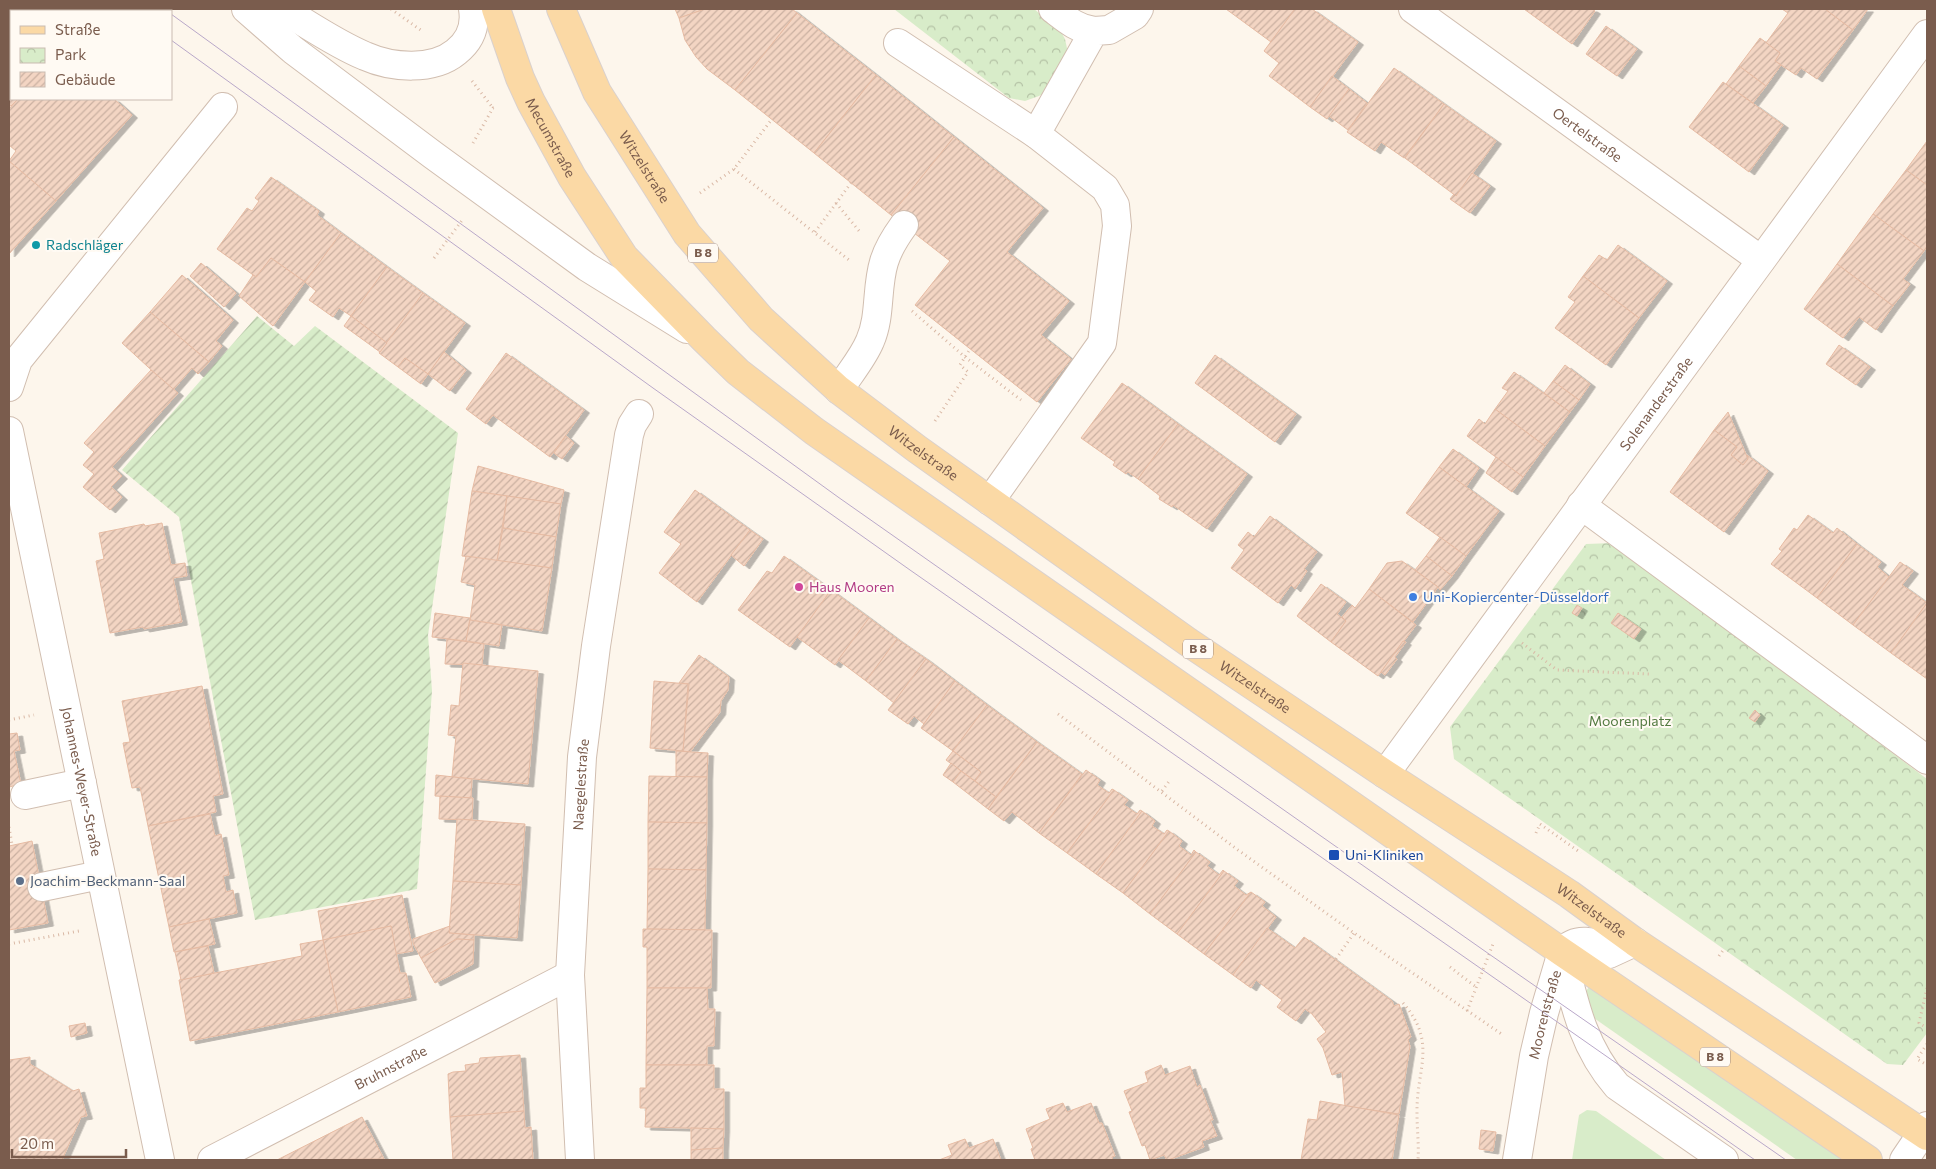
<svg xmlns="http://www.w3.org/2000/svg" width="1936" height="1169" viewBox="0 0 1936 1169" font-family="Commissioner,sans-serif">
  <style>
    .grass { fill: #d8ecc9 }
    .park { fill: url(#park-crowns) }
    .garden { fill: url(#garden-furrows) }
    .building { fill: url(#building-hatch); stroke: #e6bba3; filter: url(#shadow) }
    .lines { fill: none; stroke-linecap: round; stroke-linejoin: round }
    .minor-casing { stroke: #d1beb0; stroke-width: 30 }
    .major-casing { stroke: #dad1cd; stroke-width: 30 }
    .path { stroke: #d9b8a5; stroke-width: 3; stroke-dasharray: 1 4; stroke-linecap: butt }
    .minor { stroke: #fff; stroke-width: 28 }
    .major { stroke: #fbd9a5; stroke-width: 28 }
    .tram { stroke: #b9a8c9; stroke-width: 1 }
    .culture-dot { fill: #0f9aa8; stroke: #fffaf3; stroke-width: 2 }
    .hotel-dot { fill: #d1479c; stroke: #fffaf3; stroke-width: 2 }
    .shop-dot { fill: #3f7fe0; stroke: #fffaf3; stroke-width: 2 }
    .transit-dot { fill: #1a4fb4; stroke: #fffaf3; stroke-width: 2 }
    .service-dot { fill: #5c6f8a; stroke: #fffaf3; stroke-width: 2 }
    .labels { text-anchor: middle; stroke-width: 4; stroke-linejoin: round; paint-order: stroke }
    .shield { fill: #fffaf3; stroke: #a28b7f; stroke-width: 1 }
    .shield-label { font-size: 12px; font-weight: bold; fill: #7a5c4d }
    .street-label { font-size: 14px; fill: #7a5c4d; stroke: #fffaf3 }
    .culture-label { font-size: 14px; fill: #0d838f; stroke: #fffaf3; text-anchor: start }
    .hotel-label { font-size: 14px; fill: #b23c85; stroke: #fffaf3; text-anchor: start }
    .shop-label { font-size: 14px; fill: #366cbe; stroke: #fffaf3; text-anchor: start }
    .park-label { font-size: 14px; fill: #537a41; stroke: #fffaf3 }
    .transit-label { font-size: 14px; fill: #164399; stroke: #fffaf3; text-anchor: start }
    .service-label { font-size: 14px; fill: #4e5e75; stroke: #fffaf3; text-anchor: start }
  </style>
  <defs>
    <pattern id="park-crowns" width="20" height="18" patternUnits="userSpaceOnUse" patternTransform="scale(1.25)"><rect width="20" height="18" fill="#d8ecc9"/><path d="M2 6a3 3 0 1 1 6 0M12 15a3 3 0 1 1 6 0" fill="none" stroke="#b4c2a5"/></pattern>
    <pattern id="garden-furrows" width="10" height="10" patternUnits="userSpaceOnUse" patternTransform="scale(1.25)"><rect width="10" height="10" fill="#d8ecc9"/><path d="M-1 1l2-2M0 10L10 0M9 11l2-2" fill="none" stroke="#b4c2a5"/></pattern>
    <pattern id="building-hatch" width="6" height="6" patternUnits="userSpaceOnUse" patternTransform="scale(1.25)"><rect width="6" height="6" fill="#f3d5c3"/><path d="M-1 1l2-2M0 6l6-6M5 7l2-2" fill="none" stroke="#cab0a1"/></pattern>
    <filter id="shadow"><feDropShadow dx="5.5" dy="3" stdDeviation="0" flood-color="#0004"/></filter>
  </defs>
  <rect width="100%" height="100%" fill="#fdf6ec"/>
  <!-- grass -->
  <g class="grass">
    <polygon points="1589,987 1595,988 1842,1160 1797,1160 1581,1009 1577,1003"/>
    <polygon points="1587,1110 1596,1111 1666,1160 1572,1160 1579,1115"/>
  </g>
  <!-- park -->
  <g class="park">
    <polygon points="894,9 1034,9 1060,30 1065,39 1068,53 1054,87 1039,96 1025,101 1009,98"/>
    <polygon points="1613,543 1927,779 1927,1033 1903,1065 1887,1064 1454,759 1450,727 1586,544"/>
  </g>
  <!-- garden -->
  <polygon class="garden" points="257,316 294,346 315,326 458,433 428,635 432,691 417,889 255,920 179,517 122,470"/>
  <!-- building -->
  <g class="building">
    <polygon points="675,9 705,9 679,18"/>
    <polygon points="705,9 792,9 797,13 735,90 707,69 696,57 685,40 679,18"/>
    <polygon points="1226,9 1295,9 1271,42"/>
    <polygon points="1295,9 1312,9 1358,42 1310,107 1269,76 1279,63 1264,51"/>
    <polygon points="1524,9 1592,9 1595,11 1572,44"/>
    <polygon points="1782,9 1825,9 1853,30 1817,79 1801,68 1796,75 1775,61 1780,53 1766,43 1788,13"/>
    <polygon points="1825,9 1868,9 1853,30"/>
    <polygon points="797,13 876,75 814,153 735,90"/>
    <polygon points="9,14 11,16 11,99 18,99 11,106 9,105"/>
    <polygon points="1606,26 1637,49 1617,76 1586,54"/>
    <polygon points="1760,38 1780,53 1775,61 1781,65 1766,86 1739,66"/>
    <polygon points="1739,66 1766,86 1753,103 1726,84"/>
    <polygon points="1394,68 1444,104 1404,158 1381,142 1375,151 1347,132"/>
    <polygon points="876,75 954,137 891,215 814,153"/>
    <polygon points="1332,76 1349,89 1327,119 1310,107"/>
    <polygon points="1723,82 1783,125 1749,172 1689,127"/>
    <polygon points="1349,89 1367,103 1348,130 1329,116"/>
    <polygon points="18,99 114,99 132,115 56,201 9,161 16,151 9,145 9,109"/>
    <polygon points="1444,104 1496,141 1456,196 1405,158"/>
    <polygon points="954,137 1043,208 1007,252 1069,301 1041,335 1071,359 1037,402 915,305 950,261 891,215"/>
    <polygon points="1927,141 1927,185 1906,170"/>
    <polygon points="9,161 56,201 9,254"/>
    <polygon points="1906,170 1927,185 1927,246 1924,251 1873,214"/>
    <polygon points="1472,173 1490,186 1470,213 1450,199 1454,194 1456,196"/>
    <polygon points="271,177 319,211 317,215 341,233 305,282 271,258 256,277 217,249 247,208 252,211 259,201 255,198"/>
    <polygon points="1873,214 1924,251 1903,279 1910,284 1893,306 1837,264"/>
    <polygon points="341,233 387,267 351,316 339,308 333,317 309,300 316,291 305,282"/>
    <polygon points="1618,245 1667,281 1639,318 1583,276 1599,255 1607,260"/>
    <polygon points="271,258 305,282 273,326 239,296 253,275 256,277"/>
    <polygon points="201,263 236,293 224,307 190,276"/>
    <polygon points="1837,264 1893,306 1876,330 1859,317 1843,338 1804,309"/>
    <polygon points="387,267 423,293 387,343 351,316"/>
    <polygon points="182,275 233,320 216,341 222,346 209,362 150,312"/>
    <polygon points="1583,276 1639,318 1606,365 1555,328 1575,302 1568,297"/>
    <polygon points="423,293 465,323 428,374 405,358 398,367 379,353"/>
    <polygon points="150,312 209,362 198,374 192,368 173,390 122,343"/>
    <polygon points="351,316 387,343 380,352 344,326"/>
    <polygon points="1839,345 1870,367 1856,385 1826,364"/>
    <polygon points="444,352 466,370 450,391 428,374"/>
    <polygon points="506,353 584,410 550,457 493,415 486,424 466,409"/>
    <polygon points="1215,355 1296,414 1275,442 1195,383"/>
    <polygon points="405,358 428,374 421,384 398,367"/>
    <polygon points="1565,365 1590,384 1579,400 1553,381"/>
    <polygon points="151,370 178,393 112,467 122,476 111,487 122,497 110,510 83,487 94,474 83,465 94,452 84,443"/>
    <polygon points="1514,372 1570,412 1545,446 1495,409 1508,391 1502,388"/>
    <polygon points="1553,381 1579,400 1570,412 1544,393"/>
    <polygon points="1122,383 1178,424 1138,479 1128,472 1126,474 1113,465 1115,462 1081,438"/>
    <polygon points="1495,409 1545,446 1523,477 1467,436 1479,419 1485,424"/>
    <polygon points="1728,412 1748,459 1743,465 1731,455 1737,447 1714,430"/>
    <polygon points="1178,424 1247,474 1207,529 1173,505 1172,507 1159,499 1160,496 1138,479"/>
    <polygon points="1714,430 1737,447 1731,455 1743,465 1748,459 1747,455 1768,471 1724,532 1670,492"/>
    <polygon points="566,436 574,443 562,459 554,453"/>
    <polygon points="1453,449 1479,468 1466,487 1439,467"/>
    <polygon points="1496,457 1523,477 1512,492 1486,473"/>
    <polygon points="478,466 564,490 561,504 472,491"/>
    <polygon points="1439,467 1499,511 1466,556 1406,513"/>
    <polygon points="695,490 750,530 697,602 659,573 681,544 664,532"/>
    <polygon points="472,491 507,496 497,561 462,556"/>
    <polygon points="507,496 561,504 556,537 503,528"/>
    <polygon points="1808,515 1833,533 1837,528 1857,544 1817,598 1771,564 1782,551 1779,549 1794,528 1797,530"/>
    <polygon points="1270,516 1317,552 1304,569 1307,571 1295,589 1291,585 1278,603 1231,568 1244,550 1238,545 1248,532 1254,537"/>
    <polygon points="162,523 171,565 185,563 187,576 173,578 182,622 144,629 143,627 110,633 96,561 104,559 99,533 144,524 145,526"/>
    <polygon points="503,528 556,537 552,568 497,561"/>
    <polygon points="750,530 763,539 744,566 731,555"/>
    <polygon points="1440,537 1466,556 1452,576 1426,556"/>
    <polygon points="1857,544 1881,562 1877,567 1889,577 1853,625 1817,598"/>
    <polygon points="466,556 552,568 542,631 470,620 475,585 461,582"/>
    <polygon points="784,556 831,590 790,647 738,610 767,571 772,573"/>
    <polygon points="1426,556 1452,576 1440,590 1438,587 1415,570"/>
    <polygon points="1402,561 1438,587 1413,622 1369,589 1387,563"/>
    <polygon points="1900,562 1913,571 1902,585 1927,603 1891,653 1853,625"/>
    <polygon points="1321,584 1346,602 1337,614 1346,621 1331,642 1297,616"/>
    <polygon points="1369,589 1416,625 1378,676 1331,642 1346,621 1342,617 1352,605 1355,608"/>
    <polygon points="831,590 869,618 835,665 797,637"/>
    <polygon points="1927,603 1927,679 1891,653"/>
    <polygon points="1577,605 1582,608 1577,616 1572,613"/>
    <polygon points="435,613 470,618 466,641 432,637"/>
    <polygon points="1618,613 1641,629 1634,639 1611,623"/>
    <polygon points="869,618 897,639 866,681 838,660"/>
    <polygon points="470,620 502,625 499,646 466,641"/>
    <polygon points="447,639 484,644 482,665 445,664"/>
    <polygon points="897,639 926,659 894,703 866,681"/>
    <polygon points="1403,641 1406,642 1395,657 1397,659 1385,675 1381,672"/>
    <polygon points="699,655 729,677 728,690 721,701 720,712 690,752 683,751 689,684 679,683"/>
    <polygon points="926,659 955,681 924,724 914,716 908,724 888,710"/>
    <polygon points="463,663 538,671 528,784 452,777 456,736 448,735 451,705 459,706"/>
    <polygon points="654,681 688,684 683,751 650,748"/>
    <polygon points="955,681 987,705 953,751 921,728"/>
    <polygon points="202,686 223,794 213,796 216,812 148,826 140,787 132,788 123,743 130,742 122,701"/>
    <polygon points="987,705 1037,742 996,797 975,781 981,772 953,751"/>
    <polygon points="1755,710 1760,715 1755,722 1749,718"/>
    <polygon points="17,733 20,750 14,751 21,784 9,787 9,734"/>
    <polygon points="1037,742 1082,774 1039,833 1012,812 1004,821 988,809"/>
    <polygon points="676,751 708,753 707,777 676,777"/>
    <polygon points="953,751 981,772 975,781 946,760"/>
    <polygon points="951,763 961,771 953,782 943,775"/>
    <polygon points="1086,770 1100,780 1097,785 1109,793 1112,789 1114,790 1067,853 1039,833"/>
    <polygon points="961,771 996,797 988,809 953,782"/>
    <polygon points="436,775 472,779 471,798 435,796"/>
    <polygon points="649,776 707,777 707,823 648,822"/>
    <polygon points="1114,790 1128,800 1124,805 1137,814 1140,810 1142,811 1096,874 1067,853"/>
    <polygon points="440,796 473,798 472,820 439,819"/>
    <polygon points="1142,811 1155,821 1152,826 1164,834 1167,830 1169,831 1123,893 1096,874"/>
    <polygon points="210,814 215,836 221,834 229,875 223,876 226,892 233,890 237,913 169,927 148,826"/>
    <polygon points="457,819 525,824 521,885 453,881"/>
    <polygon points="648,822 707,823 706,870 648,869"/>
    <polygon points="1169,831 1182,841 1179,846 1191,855 1194,850 1196,852 1150,914 1123,893"/>
    <polygon points="32,841 48,923 9,930 9,846"/>
    <polygon points="1196,852 1210,862 1207,866 1219,875 1223,870 1224,871 1177,934 1150,914"/>
    <polygon points="648,869 706,870 705,930 647,929"/>
    <polygon points="1224,871 1238,881 1234,886 1246,895 1251,892 1204,954 1177,934"/>
    <polygon points="453,881 521,885 517,938 449,933"/>
    <polygon points="1251,892 1265,902 1262,906 1276,917 1233,975 1204,954"/>
    <polygon points="402,895 413,951 396,954 391,926 323,940 318,911"/>
    <polygon points="209,919 215,944 174,952 169,927"/>
    <polygon points="391,926 400,973 406,973 411,997 338,1012 323,940"/>
    <polygon points="450,926 449,933 474,935 474,940 457,939 421,958 413,943 413,939"/>
    <polygon points="1267,928 1295,948 1304,937 1392,1001 1394,1006 1399,1004 1411,1037 1408,1040 1410,1046 1399,1114 1345,1106 1342,1072 1332,1075 1323,1048 1317,1039 1326,1032 1312,1014 1305,1009 1296,1021 1277,1007 1282,1000 1256,980 1251,988 1233,975"/>
    <polygon points="643,929 712,930 711,988 647,988 647,947 643,947"/>
    <polygon points="457,939 474,940 473,964 435,983 421,958"/>
    <polygon points="323,940 338,1012 190,1041 179,980 302,956 300,944"/>
    <polygon points="208,946 214,973 181,980 175,952"/>
    <polygon points="647,988 707,988 708,1009 715,1009 714,1046 707,1046 707,1065 646,1065"/>
    <polygon points="85,1023 87,1033 71,1037 69,1026"/>
    <polygon points="520,1055 524,1111 450,1117 448,1074 453,1072 466,1071 465,1065 479,1063 480,1058"/>
    <polygon points="30,1057 30,1064 73,1091 79,1089 87,1116 81,1117 62,1160 9,1160 9,1060"/>
    <polygon points="646,1065 714,1065 714,1089 724,1089 724,1129 645,1127 646,1108 640,1108 640,1088 646,1088"/>
    <polygon points="1161,1065 1165,1075 1190,1066 1197,1087 1200,1085 1213,1120 1210,1120 1217,1136 1202,1141 1204,1147 1168,1160 1167,1160 1164,1155 1150,1160 1145,1145 1142,1146 1129,1112 1132,1111 1124,1091 1148,1082 1145,1072"/>
    <polygon points="1320,1101 1399,1115 1392,1160 1301,1160 1308,1119 1317,1120"/>
    <polygon points="1063,1103 1067,1112 1091,1103 1099,1123 1102,1123 1115,1156 1112,1157 1113,1160 1035,1160 1031,1149 1033,1148 1026,1129 1050,1119 1046,1109"/>
    <polygon points="524,1111 525,1128 531,1127 533,1160 453,1160 450,1117"/>
    <polygon points="362,1117 384,1159 277,1160"/>
    <polygon points="691,1128 724,1129 723,1148 691,1150"/>
    <polygon points="1481,1130 1496,1132 1493,1151 1479,1149"/>
    <polygon points="965,1139 969,1148 993,1139 1001,1160 1004,1160 939,1160 952,1155 948,1145"/>
    <polygon points="723,1148 723,1160 691,1160 691,1150"/>
  </g>
  <g class="lines">
    <defs>
      <g id="minor">
        <polyline points="246,9 293,50 433,155 587,267 687,329"/>
        <path d="M282,9C309,25 336,44 365,56C392,68 433,71 456,52C470,41 476,27 473,9"/>
        <path d="M1053,9C1066,19 1077,29 1094,31"/>
        <path id="s1" d="M1413,9L1761,260"/>
        <polyline points="898,43 1036,134 1105,188 1115,205 1117,226 1102,343 990,501"/>
        <polyline points="1036,134 1094,31 1109,30 1135,15 1139,9"/>
        <polyline points="9,387 18,360 223,107"/>
        <path d="M839,390C849,374 863,358 870,341C881,316 876,288 884,262C888,248 896,236 904,225"/>
        <path id="s2" d="M9,431L160,1160"/>
        <polyline points="1581,505 1927,760"/>
        <path id="s3" d="M1385,774L1927,34"/>
        <polyline points="25,795 82,783"/>
        <polyline points="42,887 100,875"/>
        <path d="M1562,954C1574,1003 1583,1047 1617,1086L1724,1160"/>
        <path id="s4" d="M212,1160L570,975"/>
        <path id="s5" d="M580,1160L570,975L582,757L596,646L629,435L632,425L639,414"/>
        <path id="s6" d="M1517,1160L1534,1056L1544,1013L1562,952C1576,937 1595,939 1609,954L1635,942"/>
        <polyline points="1904,1160 1927,1126"/>
      </g>
      <g id="major">
        <path id="s7" d="M496,9L520,78L531,102L572,177L624,257L704,339L738,372L814,431L1562,952L1868,1160"/>
        <path id="s8" d="M561,9L597,92L687,234L761,319L839,390L917,449L1188,642L1385,774L1569,894L1635,942L1927,1136"/>
      </g>
    </defs>
    <!-- minor casing -->
    <use href="#minor" class="minor-casing"/>
    <!-- major casing -->
    <use href="#major" class="major-casing"/>
    <!-- path -->
    <g class="path">
      <polyline points="391,9 422,31"/>
      <polyline points="472,81 493,108"/>
      <polyline points="473,143 493,108 497,108"/>
      <polyline points="734,169 849,260"/>
      <polyline points="700,193 734,169 772,119"/>
      <polyline points="836,203 860,232"/>
      <polyline points="815,232 851,183"/>
      <polyline points="434,258 463,219"/>
      <polyline points="912,311 965,357 1021,400"/>
      <polyline points="935,421 968,372 960,365 970,349"/>
      <polyline points="1522,643 1557,670 1649,674"/>
      <polyline points="1058,714 1238,850 1354,933 1503,1035"/>
      <polyline points="9,720 34,715"/>
      <polyline points="1162,791 1170,780"/>
      <polyline points="9,827 12,845"/>
      <polyline points="1536,833 1540,824 1581,853"/>
      <polyline points="9,944 79,931"/>
      <polyline points="1719,956 1724,949"/>
      <polyline points="1336,959 1354,933"/>
      <polyline points="1450,967 1476,987"/>
      <polyline points="1927,988 1919,1023 1927,1028"/>
      <path d="M1403,1003C1438,1043 1416,1069 1417,1114C1417,1129 1419,1144 1418,1160"/>
      <polyline points="1467,1011 1493,944"/>
      <polyline points="1927,1044 1917,1059 1927,1065"/>
    </g>
    <!-- minor -->
    <use href="#minor" class="minor"/>
    <!-- major -->
    <use href="#major" class="major"/>
    <!-- tram -->
    <g class="tram">
      <polyline points="128,9 132,11"/>
      <polyline points="171,14 838,497 1489,954 1786,1160"/>
      <polyline points="171,40 653,388 910,570 1755,1160"/>
    </g>
  </g>
  <!-- markers -->
  <circle class="culture-dot" cx="36" cy="245" r="5"/>
  <circle class="hotel-dot" cx="799" cy="587" r="5"/>
  <circle class="shop-dot" cx="1413" cy="597" r="5"/>
  <rect class="transit-dot" x="1328" y="849" width="12" height="12" rx="2.5"/>
  <circle class="service-dot" cx="20" cy="881" r="5"/>
  <g class="labels">
    <!-- shield labels -->
    <g class="shield">
      <rect x="688" y="243.5" width="30" height="19" rx="4"/>
      <rect x="1183" y="639.5" width="30" height="19" rx="4"/>
      <rect x="1700" y="1047.5" width="30" height="19" rx="4"/>
    </g>
    <g class="shield-label">
      <text x="703" y="257">B 8</text>
      <text x="1198" y="653">B 8</text>
      <text x="1715" y="1061">B 8</text>
    </g>
    <!-- street labels -->
    <g class="street-label">
      <text dy="5" stroke="none"><textPath href="#s1" startOffset="215">Oertelstraße</textPath></text>
      <text dy="5" stroke="none"><textPath href="#s7" startOffset="140">Mecumstraße</textPath></text>
      <text dy="5" stroke="none"><textPath href="#s8" startOffset="179">Witzelstraße</textPath></text>
      <text dy="5" stroke="none"><textPath href="#s3" startOffset="459">Solenanderstraße</textPath></text>
      <text dy="5" stroke="none"><textPath href="#s8" startOffset="582">Witzelstraße</textPath></text>
      <text dy="5" stroke="none"><textPath href="#s8" startOffset="988">Witzelstraße</textPath></text>
      <text dy="5" stroke="none"><textPath href="#s2" startOffset="358">Johannes-Weyer-Straße</textPath></text>
      <text dy="5" stroke="none"><textPath href="#s5" startOffset="376">Naegelestraße</textPath></text>
      <text dy="5" stroke="none"><textPath href="#s8" startOffset="1392">Witzelstraße</textPath></text>
      <text dy="5" stroke="none"><textPath href="#s6" startOffset="148">Moorenstraße</textPath></text>
      <text dy="5" stroke="none"><textPath href="#s4" startOffset="201">Bruhnstraße</textPath></text>
    </g>
    <!-- culture labels -->
    <g class="culture-label">
      <text x="46" y="250">Radschläger</text>
    </g>
    <!-- hotel labels -->
    <g class="hotel-label">
      <text x="809" y="592">Haus Mooren</text>
    </g>
    <!-- shop labels -->
    <g class="shop-label">
      <text x="1423" y="602">Uni-Kopiercenter-Düsseldorf</text>
    </g>
    <!-- park labels -->
    <g class="park-label">
      <text x="1630" y="726">Moorenplatz</text>
    </g>
    <!-- transit labels -->
    <g class="transit-label">
      <text x="1345" y="860">Uni-Kliniken</text>
    </g>
    <!-- service labels -->
    <g class="service-label">
      <text x="30" y="886">Joachim-Beckmann-Saal</text>
    </g>
  </g>
  <!-- border -->
  <rect width="1936" height="1169" fill="none" stroke="#7a5c4d" stroke-width="20"/>
  <!-- legend -->
  <rect x="10" y="10" width="162" height="90" fill="#fffaf3" stroke="#cabbb1"/>
  <rect x="20" y="26" width="25" height="8" fill="#fbd9a5" stroke="#cabbb1"/>
  <text x="55" y="35" font-size="15" fill="#7a5c4d">Straße</text>
  <rect x="20" y="48" width="25" height="15" fill="url(#park-crowns)" stroke="#cabbb1"/>
  <text x="55" y="60" font-size="15" fill="#7a5c4d">Park</text>
  <rect x="20" y="72" width="25" height="15" fill="url(#building-hatch)" stroke="#cabbb1"/>
  <text x="55" y="85" font-size="15" fill="#7a5c4d">Gebäude</text>
  <!-- scale -->
  <path d="M12 1149v8h114v-8" fill="none" stroke="#7a5c4d" stroke-width="2.5"/>
  <text x="20" y="1149" font-size="15" fill="#7a5c4d" stroke="#fffaf3" stroke-width="4" paint-order="stroke">20 m</text>
</svg>
